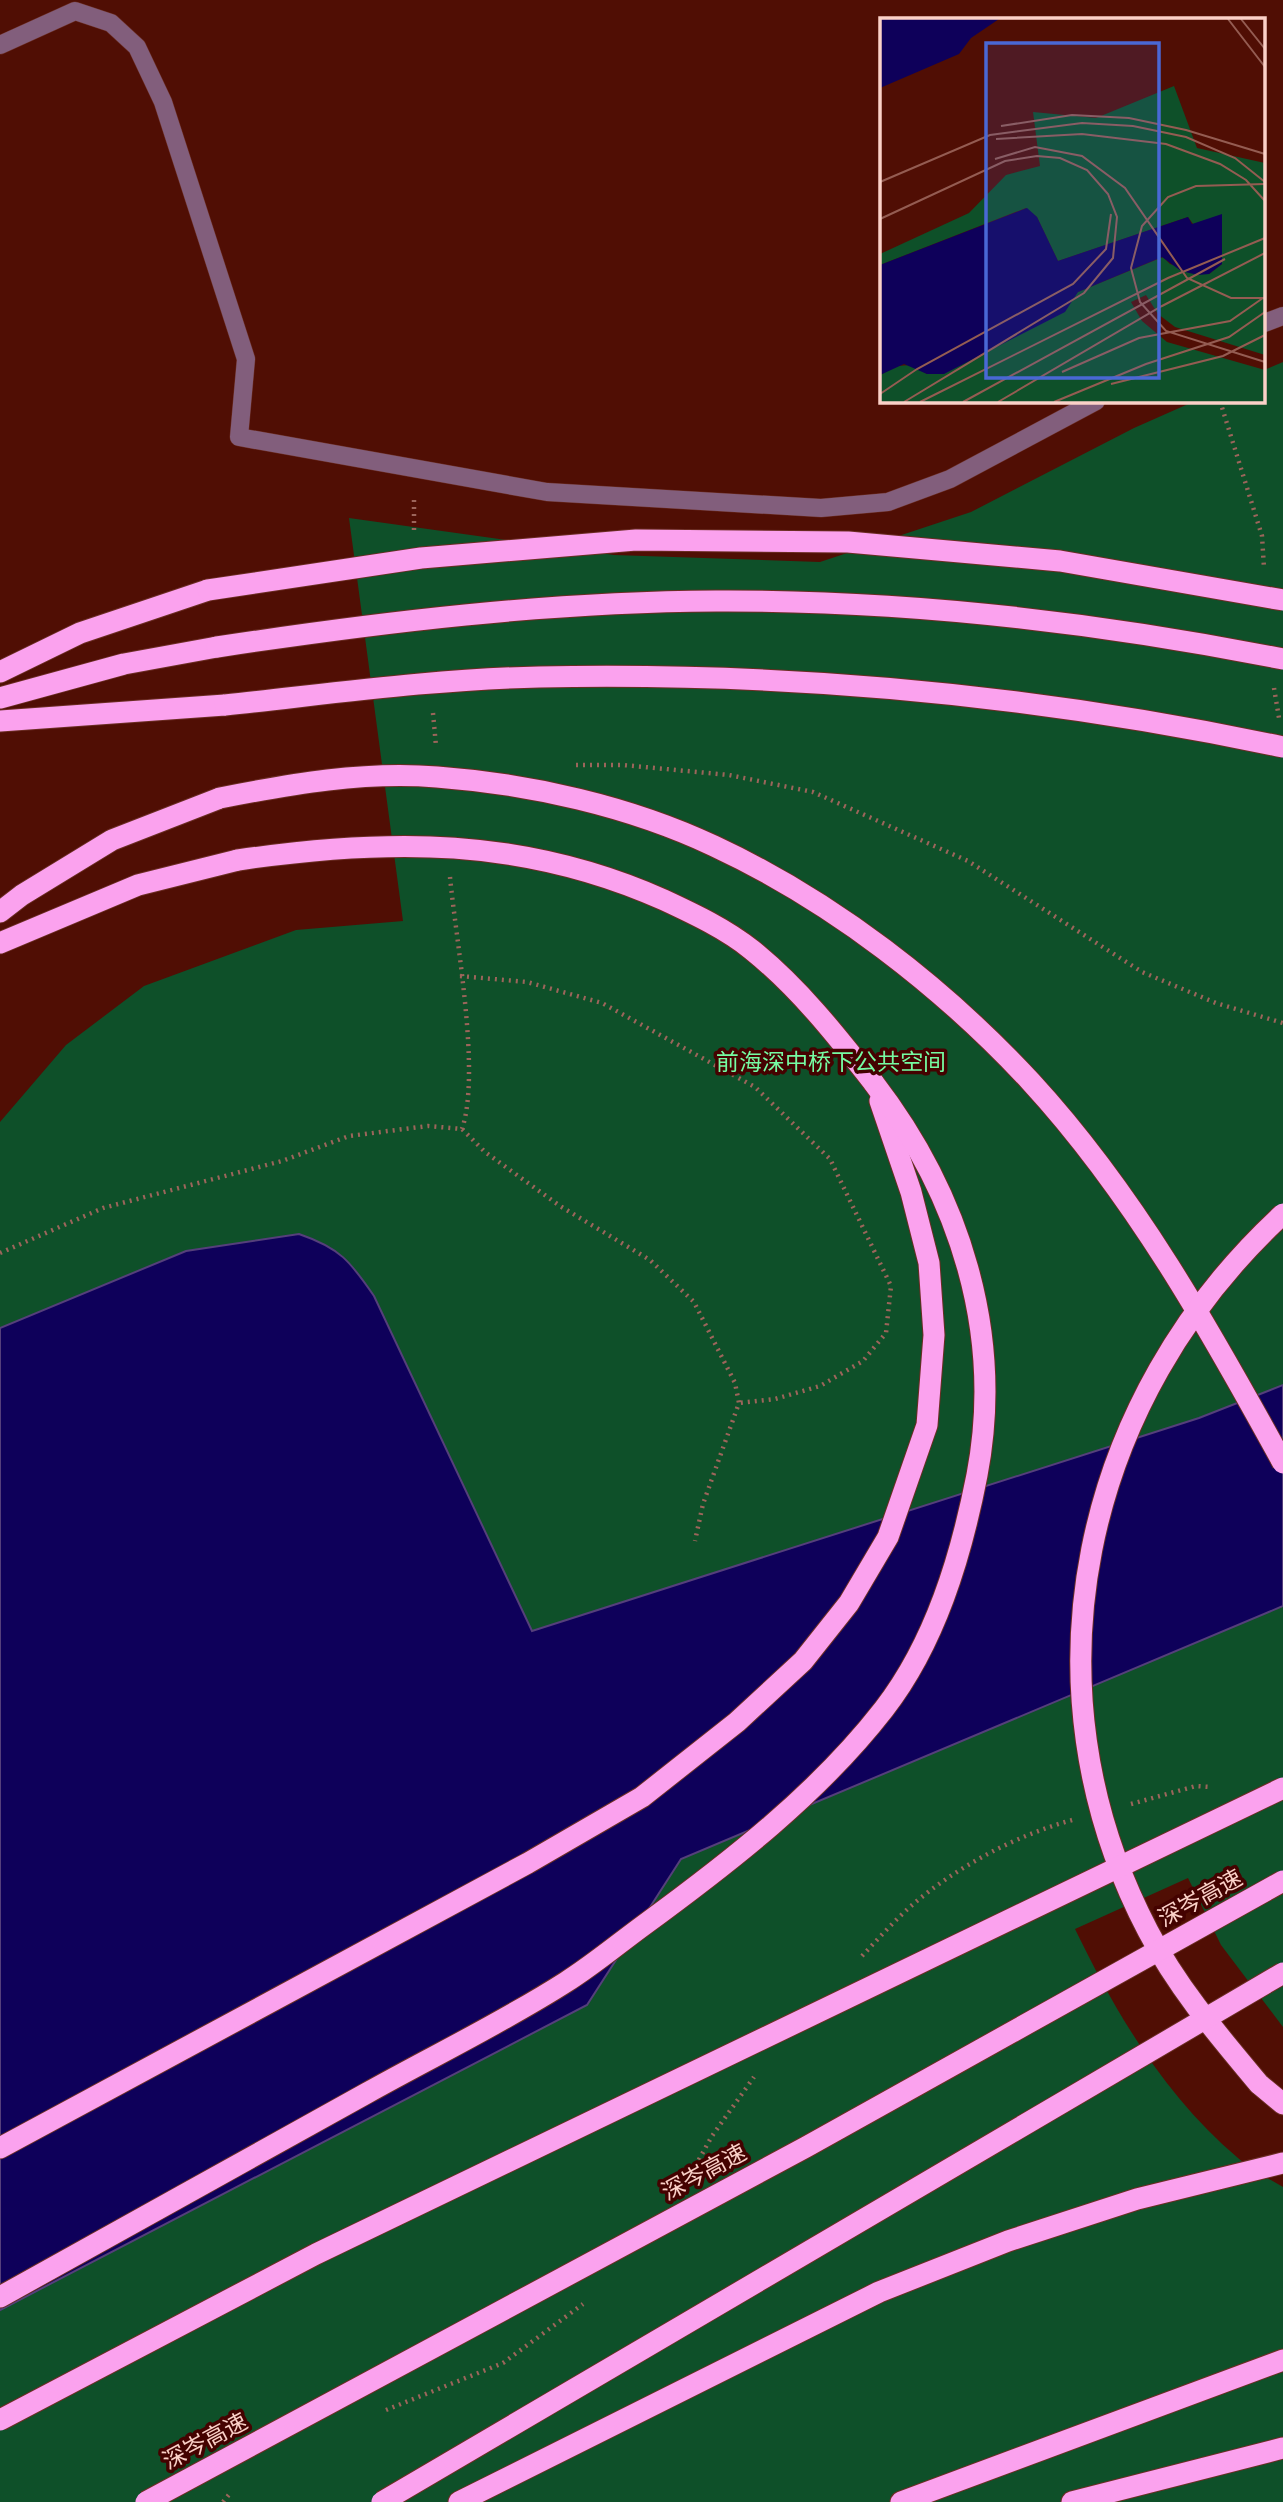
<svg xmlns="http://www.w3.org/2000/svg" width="1283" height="2502" viewBox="0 0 1283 2502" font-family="'Fira Sans','Noto Sans SC',sans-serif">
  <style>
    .green { fill: #0e5029 }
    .water { fill: #0e005a; stroke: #553f7b; stroke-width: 2 }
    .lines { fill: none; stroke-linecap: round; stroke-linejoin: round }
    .minor-casing { stroke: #6b2d23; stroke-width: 19 }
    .highway-casing { stroke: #6b2d23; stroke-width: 23 }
    .path { stroke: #9c655b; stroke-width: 4.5; stroke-dasharray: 2 5; stroke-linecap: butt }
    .minor { stroke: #825e7c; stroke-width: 18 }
    .highway { stroke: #fba2ee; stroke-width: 21 }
    .highway-bridge-casing { stroke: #6b2d23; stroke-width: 23; stroke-linecap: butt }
    .highway-bridge { stroke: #fba2ee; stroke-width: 21 }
    .labels { text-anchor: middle; stroke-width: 7; stroke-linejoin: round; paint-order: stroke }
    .park-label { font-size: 23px; fill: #75fba2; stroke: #440200 }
    .street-label { font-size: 23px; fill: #fbd1c8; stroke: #440200 }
    .inset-road { fill: none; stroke: #945c52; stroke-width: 2 }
    .view { fill: #4968d5; fill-opacity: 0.15; stroke: #4968d5; stroke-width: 3.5 }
    .inset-edge { fill: none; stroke: #fbd1c8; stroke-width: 3.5 }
  </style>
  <rect width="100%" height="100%" fill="#500e04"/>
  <!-- green -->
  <g class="green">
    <polygon points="1283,362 1283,1385 1199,1418 532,1631 374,1296 186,1251 0,1328 0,1122 66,1045 144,986 296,930 403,921 349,518 614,555 820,562 971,512 1134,428 1195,401 1264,401 1264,370"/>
    <path d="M1283,1606V2027L1221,1945L1188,1878L1075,1929C1117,2015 1164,2095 1238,2158C1251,2170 1268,2178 1283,2187V2502H0V2310L587,2005L680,1859Z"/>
  </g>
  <!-- water -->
  <path class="water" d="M299,1234C340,1248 350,1261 374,1296L532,1631L1199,1418L1283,1385V1606L681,1859L587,2005L0,2310V1328L186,1251Z"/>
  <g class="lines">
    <defs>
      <g id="minor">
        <polyline points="0,45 75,11 111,23 137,47 163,102 246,359 239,437 547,492 821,508 888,502 950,479 1096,401"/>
        <polyline points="1264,323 1283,316"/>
      </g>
      <g id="highway">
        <polyline points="0,672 80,633 208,590"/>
        <polyline points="0,698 124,664 217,647"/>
        <polyline points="0,721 225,705"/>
        <polyline points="0,912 22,895 112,840 220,798"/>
        <polyline points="0,943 138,885 238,860"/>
        <polyline points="1259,2084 1283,2104"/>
        <polyline points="0,2148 528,1863 642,1797 737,1722 803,1661 849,1603 888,1537 927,1425 934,1335 929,1263 911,1192 880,1101"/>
        <path d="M0,2297C122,2229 245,2161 367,2093C433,2056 502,2023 566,1982C593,1965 618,1944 644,1925C730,1862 818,1794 884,1709C935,1643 961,1557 977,1475C1004,1334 960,1195 873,1082"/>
        <polyline points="459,2502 879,2292 1008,2241 1137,2199 1283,2163"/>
        <polyline points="901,2502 1283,2360"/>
        <polyline points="1072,2502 1283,2448"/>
      </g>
    </defs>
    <!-- minor casing -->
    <use href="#minor" class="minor-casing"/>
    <!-- highway casing -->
    <use href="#highway" class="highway-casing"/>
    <!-- path -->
    <g class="path">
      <polyline points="1220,401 1262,536 1264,568"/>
      <polyline points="414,530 414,497"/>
      <polyline points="1274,688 1279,718"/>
      <polyline points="433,713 436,746"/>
      <polyline points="576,765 623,765 729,775 813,792 968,861 1142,972 1216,1003 1283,1023"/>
      <path d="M450,877C456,941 481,1073 462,1129"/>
      <polyline points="460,976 527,982 602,1003 755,1087 830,1159 891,1286 886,1333 863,1361 820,1386 775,1399 739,1403"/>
      <polyline points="0,1253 103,1208 282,1161 349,1136 428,1126 462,1129 485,1152 560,1206 650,1260 694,1302 735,1383 739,1403 703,1504 695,1541"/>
      <polyline points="1131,1804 1196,1786 1211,1787"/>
      <path d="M862,1956C878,1939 894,1921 911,1906C956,1867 1018,1834 1076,1819"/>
      <polyline points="692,2172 712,2136 754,2077"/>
      <polyline points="386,2410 503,2363 583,2304"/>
      <polyline points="223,2502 231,2492"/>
    </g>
    <!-- minor -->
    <use href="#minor" class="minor"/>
    <!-- highway -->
    <use href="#highway" class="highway"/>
    <defs>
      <g id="highway-bridge">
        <polyline points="208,590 421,558 636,540 848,542 1060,561 1283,600"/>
        <path d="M217,647C382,622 548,602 716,601C906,600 1096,622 1283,659"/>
        <path d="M225,705C329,694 434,679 539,677C788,672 1039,695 1283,747"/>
        <path d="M220,798C291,784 364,771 437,777C530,784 629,806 714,846C832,901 943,987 1031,1082C1134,1194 1210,1330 1283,1463"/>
        <path d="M238,860C388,838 523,837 664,900C694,914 726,929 752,950C799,988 836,1035 873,1082"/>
        <path d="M1259,2084C1218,2035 1177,1987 1148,1931C1019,1685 1082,1399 1283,1214"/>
        <polyline points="0,2420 316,2254 1283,1788"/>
        <polyline points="146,2502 806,2147 1283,1881"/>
        <polyline points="382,2502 1283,1973"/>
      </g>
    </defs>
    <!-- highway-bridge casing -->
    <use href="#highway-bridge" class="highway-bridge-casing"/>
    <!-- highway-bridge -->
    <use href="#highway-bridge" class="highway-bridge"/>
  </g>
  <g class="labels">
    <!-- park labels -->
    <g class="park-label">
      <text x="831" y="1070">前海深中桥下公共空间</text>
    </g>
    <!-- street labels -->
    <g class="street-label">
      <text transform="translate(1200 1898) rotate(-29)" y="8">深岑高速</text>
      <text transform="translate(704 2172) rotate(-28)" y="8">深岑高速</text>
      <text transform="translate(205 2441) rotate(-28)" y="8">深岑高速</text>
    </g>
  </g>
  <!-- overview -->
  <g transform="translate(880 18)">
    <rect width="385" height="385" fill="#500e04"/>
    <path d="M294,68L317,130L385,145V337L295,309L278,296L266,277L251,284L262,303L287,324L385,352V384H0V357L17,348L31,347L47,356L198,274L283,239L290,246L329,256L342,246L308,199L178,243L157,199L146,190L0,247V236L89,195L126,157L160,148L153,94L216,100Z" fill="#0e5029"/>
    <path d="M0,1H119L91,20L79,36L0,70ZM147,190L157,199L178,243L308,199L312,206L342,196V246L329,256L318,257L301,253L282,239L198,274L185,294L64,356H47L24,346L0,357V247Z" fill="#0e005a"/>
    <path class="inset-road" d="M348,1L385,49M361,1L385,31M121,108L192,97L249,100L306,112L385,136M116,121L202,116L286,126L340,146L366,162L385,183M115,141L155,129L202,138L245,170L307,260L351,280H385M0,164L110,117L202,105L253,108L306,119L355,140L385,164M385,166L316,168L288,179L262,208L251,250L260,284L286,313L385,344M0,201L125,143L157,138L180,140L207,152L228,176L237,199L233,240L204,275L24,384M182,354L259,320L350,303L383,280M231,366L343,338L385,317M0,376L37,351L193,266L226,231L231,196M40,384L288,260L385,220M83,384L345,241M118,384L282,288L385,235M174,384L266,346L349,319L385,294"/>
    <path class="view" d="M106,25H279V360H106Z"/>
    <rect width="385" height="385" class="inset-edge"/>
  </g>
</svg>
